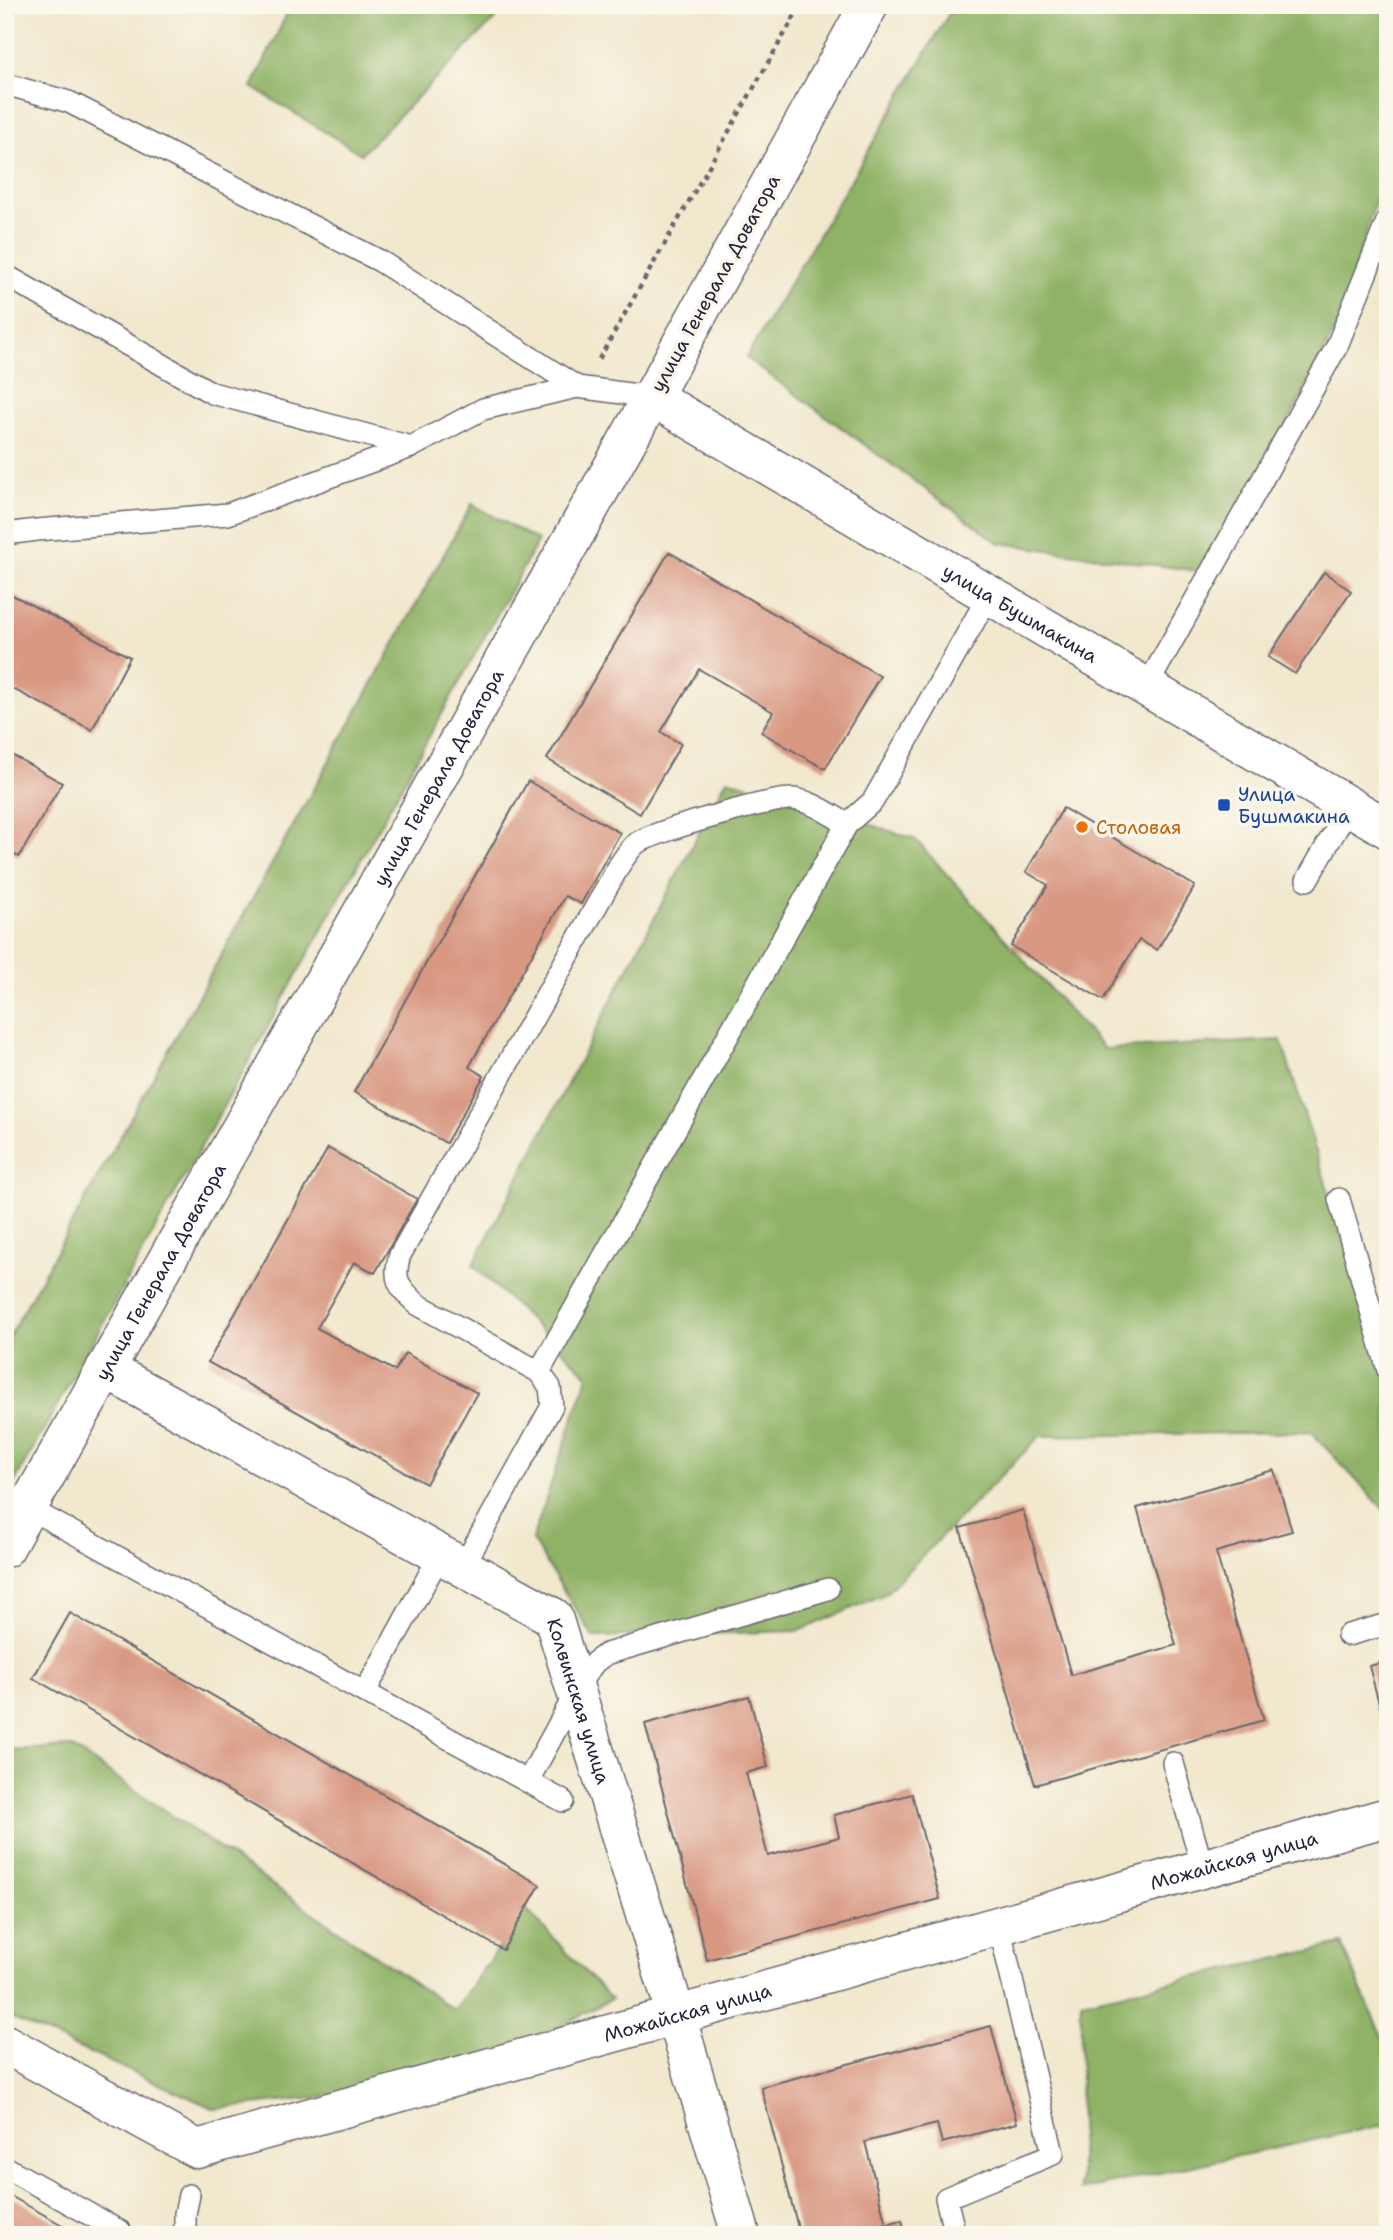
<svg xmlns="http://www.w3.org/2000/svg" width="1393" height="2240" viewBox="0 0 1393 2240" font-family="'Shantell Sans',sans-serif">
  <style>
    .forest { fill: #90b266; stroke: #596a50; stroke-width: 2 }
    .building { fill: #d89882 }
    .lines { fill: none; stroke-linecap: round; stroke-linejoin: round }
    .service-casing { stroke: #6a676e; stroke-width: 24 }
    .minor-casing { stroke: #6a676e; stroke-width: 41 }
    .tertiary-casing { stroke: #6a676e; stroke-width: 41 }
    .path { stroke: #6a676e; stroke-width: 4.5; stroke-dasharray: 5 5; stroke-linecap: butt }
    .service { stroke: #fff; stroke-width: 21 }
    .minor { stroke: #fff; stroke-width: 38 }
    .tertiary { stroke: #fff; stroke-width: 38 }
    .transit-dot { fill: #1a4fb4; stroke: #fbf7ec; stroke-width: 2.5 }
    .food-dot { fill: #e8710a; stroke: #fbf7ec; stroke-width: 2.5 }
    .labels { text-anchor: middle; stroke-width: 7; stroke-linejoin: round; paint-order: stroke }
    .street-label { font-size: 19px; fill: #22223b; stroke: #fbf7ec }
    .transit-label { font-size: 19px; fill: #164399; stroke: #fbf7ec; text-anchor: start }
    .food-label { font-size: 19px; fill: #c56008; stroke: #fbf7ec; text-anchor: start }
  </style>
  <rect width="100%" height="100%" fill="#fbf7ec"/>
  <filter id="ink" filterUnits="userSpaceOnUse"><feTurbulence type="fractalNoise" baseFrequency=".0143" numOctaves="2"/><feDisplacementMap in="SourceGraphic" scale="14" xChannelSelector="R" yChannelSelector="G"/><feConvolveMatrix kernelMatrix="1 2 1 2 8 2 1 2 1" color-interpolation-filters="sRGB"/></filter>
  <filter id="wash" filterUnits="userSpaceOnUse"><feTurbulence type="fractalNoise" baseFrequency=".00686" numOctaves="4" result="noise"/><feDisplacementMap in="SourceGraphic" scale="28" xChannelSelector="R" yChannelSelector="G"/><feGaussianBlur stdDeviation="1.57" result="paint"/><feColorMatrix in="noise" values="0 0 0 0 0 0 0 0 0 0 0 0 0 0 0 0 0 1.4 0 .05"/><feComposite in="paint" operator="in"/></filter>
  <g filter="url(#wash)">
    <rect width="100%" height="100%" fill="#f1e8cd"/>
    <!-- forest -->
    <g class="forest">
      <polygon points="291,5 509,5 361,154 252,87"/>
      <polygon points="954,5 1388,5 1388,159 1340,320 1212,573 999,543 746,358"/>
      <polygon points="472,504 538,541 5,1499 5,1344"/>
      <polygon points="727,779 915,839 1104,1049 1281,1040 1387,1378 1388,1514 1311,1432 1040,1436 885,1594 799,1631 593,1637 532,1540 588,1375 473,1265"/>
      <polygon points="72,1747 454,2010 526,1909 611,1999 454,2083 215,2109 5,2015 5,1750"/>
      <polygon points="1342,1944 1388,2051 1388,2124 1080,2190 1081,2002"/>
    </g>
    <g id="blocks">
      <!-- building -->
      <g class="building">
        <polygon points="669,552 880,676 825,769 761,732 773,712 699,669 661,732 681,744 640,814 547,759"/>
        <polygon points="1324,572 1351,591 1295,674 1268,657"/>
        <polygon points="5,591 130,657 92,730 5,685"/>
        <polygon points="5,751 62,783 19,857 5,849"/>
        <polygon points="528,781 620,833 581,904 565,896 469,1067 484,1076 446,1143 354,1092"/>
        <polygon points="1063,808 1195,886 1157,950 1139,940 1103,1000 1011,946 1048,885 1026,872"/>
        <polygon points="328,1148 417,1199 375,1273 354,1262 317,1328 395,1371 405,1353 477,1393 426,1484 208,1362"/>
        <polygon points="1274,1470 1292,1531 1216,1552 1264,1720 1035,1785 960,1528 1023,1510 1071,1675 1176,1645 1137,1508"/>
        <polygon points="70,1613 540,1885 503,1950 33,1678"/>
        <polygon points="1388,1661 1388,1732 1387,1733 1369,1666"/>
        <polygon points="749,1696 768,1767 746,1773 768,1856 839,1837 834,1815 912,1794 940,1899 707,1960 645,1724"/>
        <polygon points="991,2026 1017,2123 942,2143 937,2124 865,2142 886,2224 902,2220 906,2235 800,2235 761,2087"/>
        <polygon points="5,2193 80,2235 5,2235"/>
      </g>
    </g>
  </g>
  <g filter="url(#ink)">
    <use href="#blocks" fill-opacity="0" stroke="#6a676e" stroke-width="2"/>
    <g class="lines">
      <defs>
        <g id="service">
          <polyline points="5,84 69,102 380,261 577,387"/>
          <polyline points="5,275 212,393 411,447"/>
          <polyline points="5,534 37,530 228,514 411,447 483,409 577,387 652,397"/>
          <polyline points="1146,688 1337,346 1388,219"/>
          <polyline points="1307,880 1349,807"/>
          <polyline points="1339,1199 1388,1370"/>
          <polyline points="539,1372 847,824"/>
          <polyline points="28,1508 563,1801"/>
          <path d="M463,1567L552,1406L550,1387L539,1372L417,1304C399,1287 392,1280 400,1255L620,864C625,857 630,848 637,843C653,832 774,797 793,799C812,801 831,815 847,824L873,801L989,595"/>
          <polyline points="1348,1635 1388,1624"/>
          <polyline points="365,1692 440,1555"/>
          <polyline points="1173,1763 1203,1869"/>
          <polyline points="528,1781 586,1674 595,1662 606,1654 828,1589"/>
          <polyline points="5,2167 121,2232 119,2235"/>
          <polyline points="185,2235 185,2214 189,2195"/>
          <polyline points="955,2235 946,2198 1053,2154 999,1925"/>
        </g>
        <g id="minor">
          <path id="s1" d="M105,1369L553,1617L676,2015L741,2235"/>
          <path id="s2" d="M5,1548L652,397"/>
          <path id="s3" d="M5,2044L197,2149L1388,1817"/>
        </g>
        <g id="tertiary">
          <path id="s4" d="M869,5L652,397L1388,829"/>
        </g>
      </defs>
      <!-- service casing -->
      <use href="#service" class="service-casing"/>
      <!-- minor casing -->
      <use href="#minor" class="minor-casing"/>
      <!-- tertiary casing -->
      <use href="#tertiary" class="tertiary-casing"/>
      <!-- path -->
      <polyline class="path" points="599,359 801,5"/>
      <!-- service -->
      <use href="#service" class="service"/>
      <!-- minor -->
      <use href="#minor" class="minor"/>
      <!-- tertiary -->
      <use href="#tertiary" class="tertiary"/>
    </g>
  </g>
  <!-- markers -->
  <rect class="transit-dot" x="1217" y="798" width="14" height="14" rx="3.5"/>
  <circle class="food-dot" cx="1082" cy="827" r="7"/>
  <g class="labels">
    <!-- street labels -->
    <g class="street-label">
      <text transform="translate(715 283) rotate(-61)" y="7">улица Генерала Доватора</text>
      <text dy="7" stroke="none"><textPath href="#s4" startOffset="875">улица Бушмакина</textPath></text>
      <text dy="7" stroke="none"><textPath href="#s2" startOffset="884">улица Генерала Доватора</textPath></text>
      <text dy="7" stroke="none"><textPath href="#s2" startOffset="317">улица Генерала Доватора</textPath></text>
      <text dy="7" stroke="none"><textPath href="#s1" startOffset="600">Колвинская улица</textPath></text>
      <text dy="7" stroke="none"><textPath href="#s3" startOffset="1295">Можайская улица</textPath></text>
      <text dy="7" stroke="none"><textPath href="#s3" startOffset="728">Можайская улица</textPath></text>
    </g>
    <!-- transit labels -->
    <g class="transit-label">
      <text x="1238" y="801">Улица<tspan x="1238" dy="22">Бушмакина</tspan></text>
    </g>
    <!-- food labels -->
    <g class="food-label">
      <text x="1096" y="834">Столовая</text>
    </g>
  </g>
  <!-- margin -->
  <rect width="1393" height="2240" fill="none" stroke="#fbf7ec" stroke-width="28"/>
</svg>
